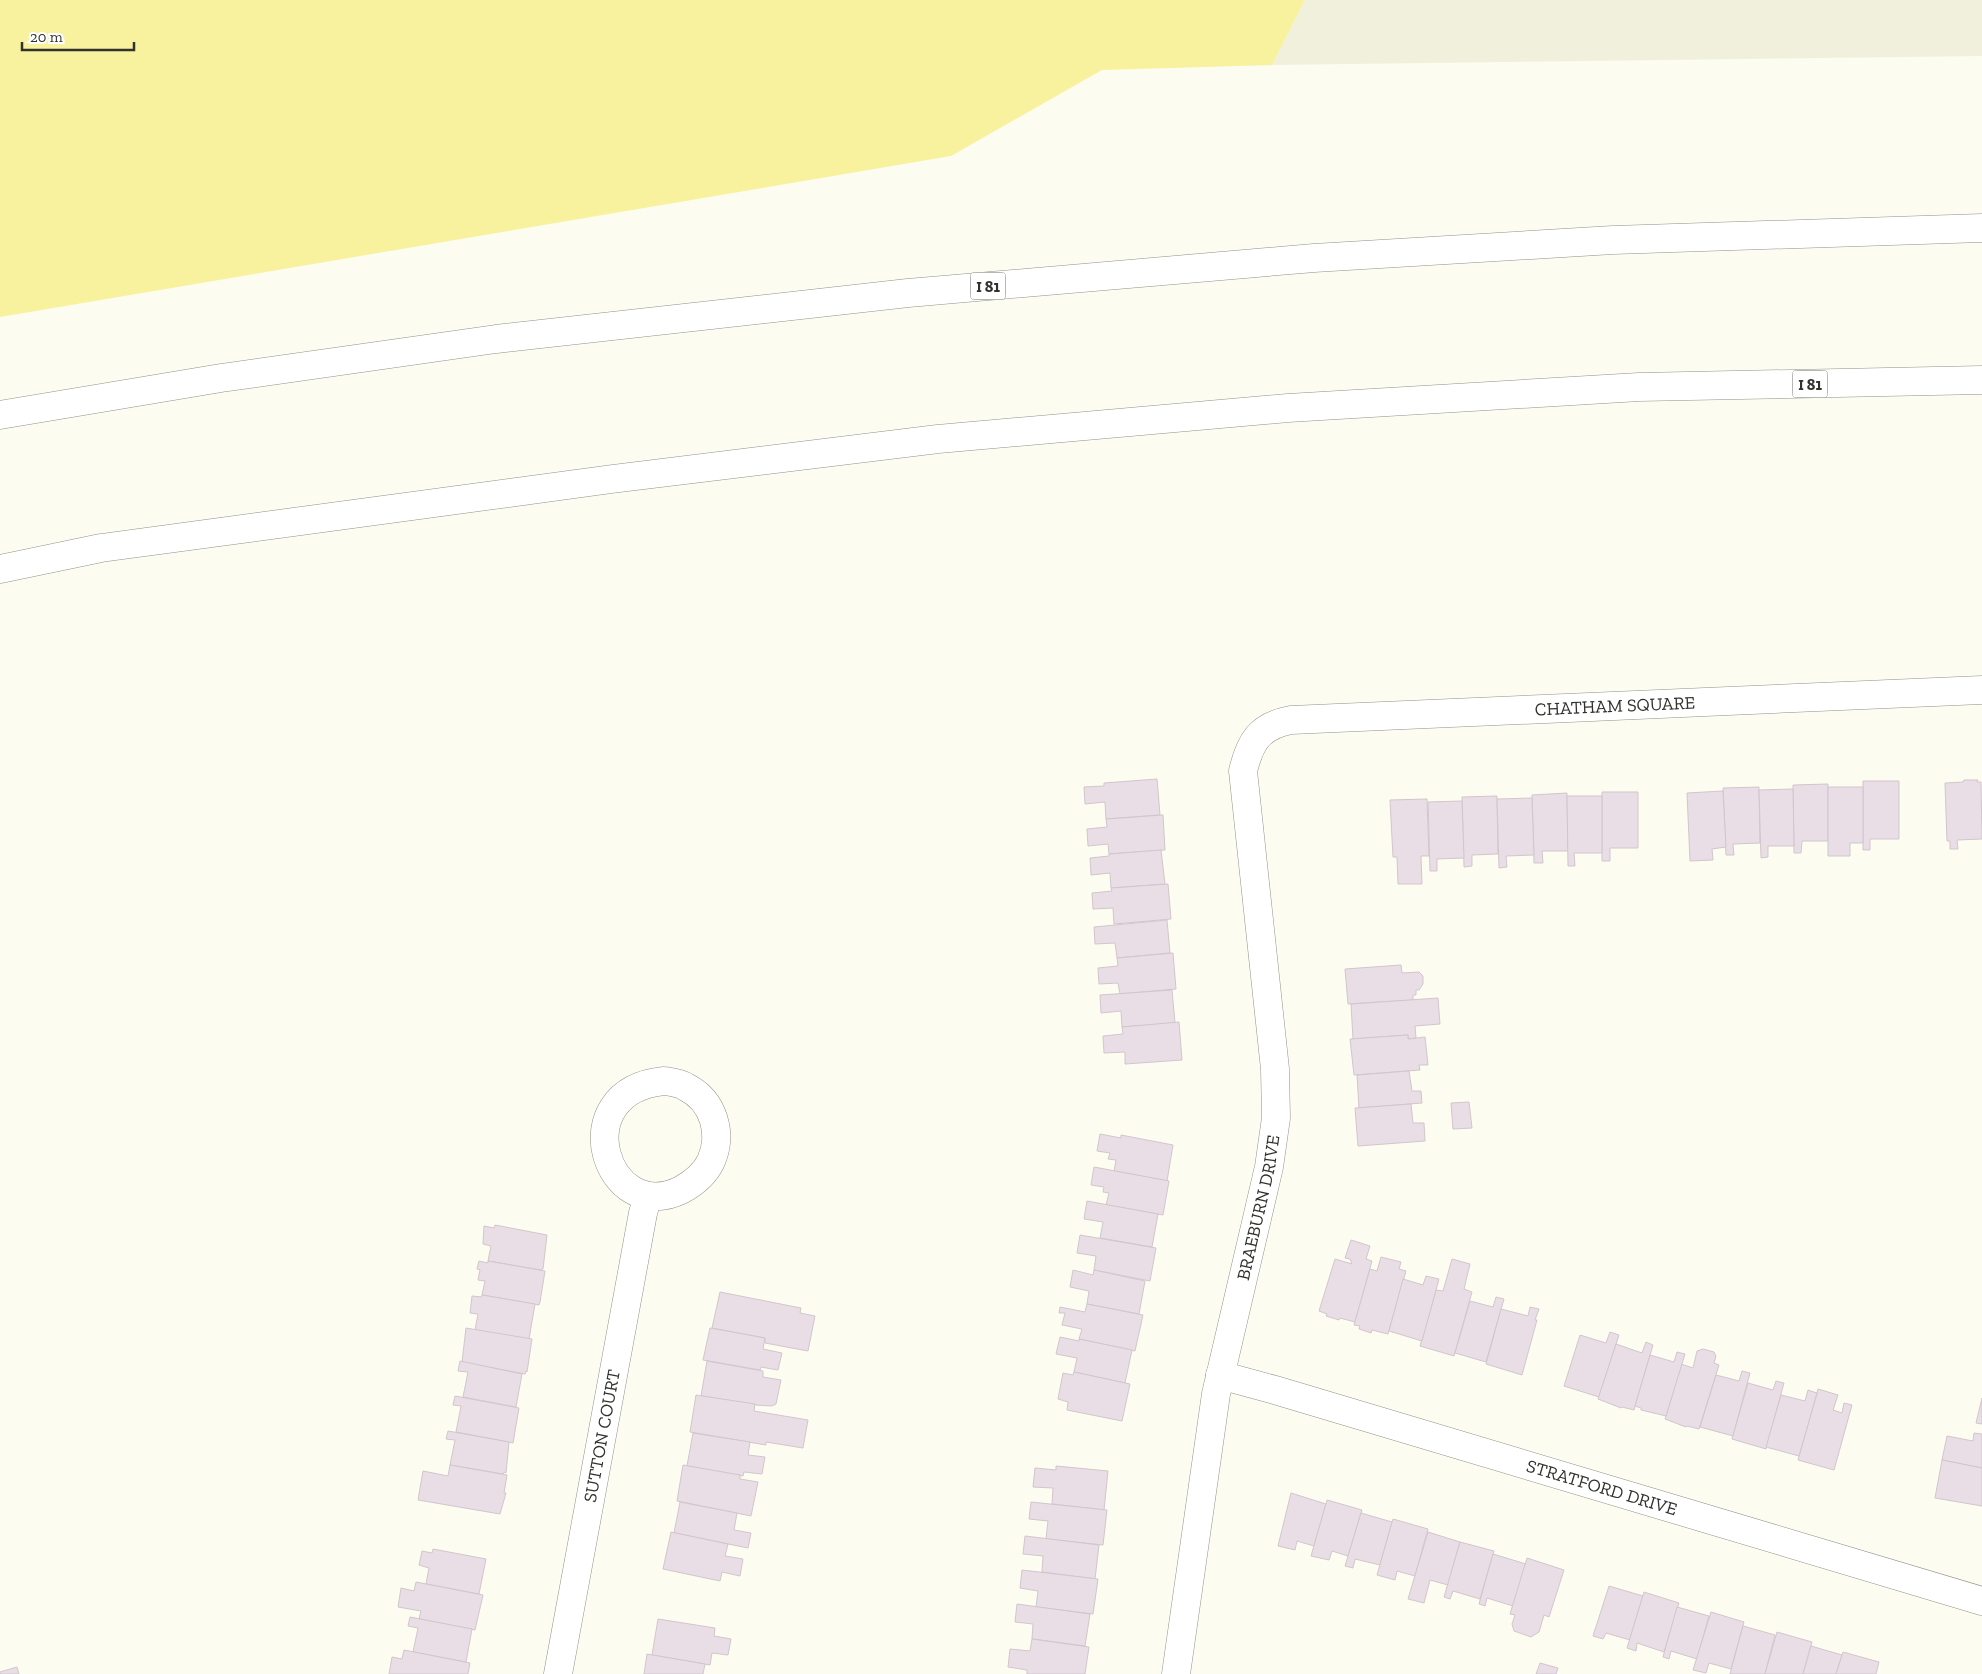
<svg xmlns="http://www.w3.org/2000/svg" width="1982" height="1674" viewBox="0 0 1982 1674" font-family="'Zilla Slab',serif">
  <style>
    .built { fill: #f1f0dd }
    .green { fill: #f8f29f }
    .building { fill: #e9dee5; stroke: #d1c6cd }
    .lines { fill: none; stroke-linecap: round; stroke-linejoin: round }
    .minor-casing { stroke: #929288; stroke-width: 29 }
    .motorway-casing { stroke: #929288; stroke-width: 29 }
    .minor { stroke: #fff; stroke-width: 28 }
    .motorway { stroke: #fff; stroke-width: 28 }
    .labels { text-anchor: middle; stroke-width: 4.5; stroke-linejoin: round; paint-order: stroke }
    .shield { fill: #fff; stroke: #6f6f6c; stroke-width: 1 }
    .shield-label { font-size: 16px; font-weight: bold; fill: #31312d }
    .street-label { font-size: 18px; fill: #31312d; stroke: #fff }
  </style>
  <rect width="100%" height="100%" fill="#fcfcf0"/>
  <!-- built -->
  <polygon class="built" points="1305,0 1982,0 1982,56 1272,65"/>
  <!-- green -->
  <polygon class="green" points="0,0 1305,0 1272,65 1102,70 951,156 0,317"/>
  <!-- building -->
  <g class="building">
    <polygon points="1157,779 1160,815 1106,819 1105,802 1085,804 1084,787 1104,786 1104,783"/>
    <polygon points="1964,780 1978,780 1977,782 1981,782 1982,839 1957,840 1958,849 1950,849 1950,841 1947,841 1945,783 1963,782"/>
    <polygon points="1863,781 1899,781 1899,839 1870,839 1870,850 1863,850"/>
    <polygon points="1828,784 1828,841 1802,841 1801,853 1794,853 1793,785"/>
    <polygon points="1759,787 1760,843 1733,844 1734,855 1726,855 1723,788"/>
    <polygon points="1828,787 1863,787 1863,843 1850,843 1850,856 1828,856"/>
    <polygon points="1793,789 1794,846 1768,846 1768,857 1761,858 1759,790"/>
    <polygon points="1723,791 1726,847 1712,849 1713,860 1690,861 1687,793"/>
    <polygon points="1602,792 1638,792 1638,848 1610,848 1610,861 1602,861"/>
    <polygon points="1567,793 1568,851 1542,851 1543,863 1534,863 1532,795"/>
    <polygon points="1497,796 1498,854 1472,855 1472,866 1464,867 1462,797"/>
    <polygon points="1567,796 1602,796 1602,853 1574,853 1575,866 1568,866"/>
    <polygon points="1532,798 1534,855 1506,856 1507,867 1499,868 1497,799"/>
    <polygon points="1427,799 1429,856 1421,856 1422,884 1398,884 1397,857 1393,857 1390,800"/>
    <polygon points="1462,801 1464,858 1437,859 1437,871 1430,871 1428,802"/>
    <polygon points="1163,815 1165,850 1109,854 1108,844 1088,846 1087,829 1107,827 1106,819"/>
    <polygon points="1161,850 1165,884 1111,888 1110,873 1091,875 1090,858 1109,856 1109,854"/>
    <polygon points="1168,884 1171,919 1114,924 1113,908 1093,909 1092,893 1112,891 1111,888"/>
    <polygon points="1167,920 1170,953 1117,958 1115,943 1095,944 1094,927"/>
    <polygon points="1173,953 1176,989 1120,994 1118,983 1099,984 1098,968 1118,966 1117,958"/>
    <polygon points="1401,965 1402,973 1419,972 1423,976 1423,984 1419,990 1416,990 1416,995 1413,995 1413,1000 1348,1004 1345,969"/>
    <polygon points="1172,990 1175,1023 1122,1027 1121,1011 1101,1013 1100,995"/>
    <polygon points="1438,998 1440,1024 1415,1026 1416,1038 1408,1039 1408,1035 1353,1039 1351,1004"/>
    <polygon points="1179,1022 1182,1060 1125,1064 1125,1052 1104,1053 1103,1036 1123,1034 1122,1027"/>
    <polygon points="1408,1035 1408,1039 1425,1037 1428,1065 1419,1065 1420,1070 1354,1075 1350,1039"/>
    <polygon points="1409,1071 1412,1091 1421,1091 1422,1103 1359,1108 1357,1075"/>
    <polygon points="1469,1102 1472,1128 1453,1129 1451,1103"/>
    <polygon points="1411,1104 1413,1123 1424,1123 1425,1141 1358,1146 1355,1108"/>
    <polygon points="1100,1134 1121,1138 1121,1135 1173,1145 1167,1181 1114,1171 1116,1160 1108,1159 1110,1153 1097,1151"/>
    <polygon points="1094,1167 1169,1181 1163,1215 1106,1205 1109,1193 1103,1192 1104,1187 1091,1185"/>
    <polygon points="1087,1201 1158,1214 1152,1247 1100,1238 1103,1222 1084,1219"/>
    <polygon points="495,1225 547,1235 543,1269 541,1270 488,1261 491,1246 483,1244 484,1226 494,1228"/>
    <polygon points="1080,1235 1156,1248 1150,1281 1094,1270 1096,1256 1077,1253"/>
    <polygon points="1351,1240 1370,1246 1366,1259 1372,1261 1355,1322 1340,1318 1339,1320 1326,1316 1327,1314 1319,1311 1335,1259 1352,1264 1350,1259 1345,1258"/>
    <polygon points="1381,1257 1401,1262 1399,1269 1406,1271 1388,1334 1372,1330 1371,1333 1359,1329 1360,1326 1354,1325 1370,1269 1377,1271"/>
    <polygon points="1452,1259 1470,1264 1464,1289 1472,1292 1454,1356 1420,1346 1436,1290 1443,1291"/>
    <polygon points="479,1261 488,1263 488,1261 545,1271 540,1302 539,1305 482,1295 485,1281 478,1280 480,1270 477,1269"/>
    <polygon points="1073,1270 1093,1275 1094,1270 1145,1281 1139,1314 1087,1304 1089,1291 1070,1287"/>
    <polygon points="1426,1276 1439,1279 1422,1341 1389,1331 1403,1279 1423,1285"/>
    <polygon points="720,1292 801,1308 800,1313 815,1316 808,1351 765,1343 765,1338 712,1328"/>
    <polygon points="482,1295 535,1304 529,1339 475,1330 478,1314 470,1313 472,1296 482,1297"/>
    <polygon points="1496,1297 1504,1299 1486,1362 1455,1353 1470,1301 1493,1307"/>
    <polygon points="1087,1304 1143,1315 1135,1351 1079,1339 1082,1329 1062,1325 1065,1313 1059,1313 1060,1307 1085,1312"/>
    <polygon points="1530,1307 1539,1309 1535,1320 1537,1320 1522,1375 1486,1364 1501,1309 1528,1316"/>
    <polygon points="466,1328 532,1339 527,1372 526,1371 525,1374 462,1362"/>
    <polygon points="710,1328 765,1338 763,1349 782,1353 778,1370 761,1367 760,1370 703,1360"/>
    <polygon points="1610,1332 1619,1335 1599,1397 1564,1386 1580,1335 1606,1343"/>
    <polygon points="1060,1337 1079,1341 1079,1339 1132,1350 1125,1383 1074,1372 1077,1358 1056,1354"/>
    <polygon points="1646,1342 1653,1345 1634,1410 1622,1407 1621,1408 1598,1399 1616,1344 1642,1353"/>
    <polygon points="1703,1349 1714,1352 1716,1356 1714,1363 1719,1365 1699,1429 1687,1426 1686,1427 1665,1419 1666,1416 1681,1364 1693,1368 1697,1351"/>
    <polygon points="1677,1352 1685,1354 1666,1416 1641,1410 1641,1408 1635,1406 1650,1355 1674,1362"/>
    <polygon points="460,1361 522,1374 516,1407 463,1397 468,1372 458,1371"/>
    <polygon points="707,1361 763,1371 763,1377 781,1380 776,1404 772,1406 756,1405 701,1396"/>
    <polygon points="1742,1371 1750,1373 1733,1436 1700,1427 1716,1375 1739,1381"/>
    <polygon points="1074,1372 1130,1384 1122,1421 1067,1410 1068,1402 1058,1399 1063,1373 1073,1375"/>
    <polygon points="1776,1381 1784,1383 1766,1449 1732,1439 1748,1383 1773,1390"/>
    <polygon points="1818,1389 1838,1395 1833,1410 1842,1413 1844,1403 1852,1405 1834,1470 1798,1460"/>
    <polygon points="1808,1390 1817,1393 1799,1456 1766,1447 1781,1395 1805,1401"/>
    <polygon points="696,1395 755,1404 754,1411 808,1420 803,1448 766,1442 766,1445 690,1432"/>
    <polygon points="455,1396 519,1408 513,1443 456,1432 461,1406 453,1405"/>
    <polygon points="1982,1398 1982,1424 1976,1423"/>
    <polygon points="448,1431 509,1442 506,1473 504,1472 503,1474 450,1465 455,1440 446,1439"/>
    <polygon points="693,1433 750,1442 748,1455 765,1457 762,1474 744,1472 743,1476 687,1466"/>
    <polygon points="1974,1433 1982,1434 1982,1468 1942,1460 1947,1436 1973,1441"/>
    <polygon points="1942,1460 1982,1468 1982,1506 1935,1498"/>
    <polygon points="450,1465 507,1475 504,1493 506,1493 500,1514 418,1500 423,1471 448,1476"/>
    <polygon points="683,1465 740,1475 740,1479 758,1482 751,1516 677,1501"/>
    <polygon points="1056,1466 1108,1471 1104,1510 1052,1504 1053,1488 1033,1487 1035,1468 1056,1470"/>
    <polygon points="1291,1493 1326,1504 1314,1546 1297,1541 1295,1550 1278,1546"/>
    <polygon points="1327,1500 1362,1510 1348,1556 1332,1551 1329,1560 1311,1556"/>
    <polygon points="680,1502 737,1513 734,1530 751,1533 748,1548 674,1533"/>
    <polygon points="1031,1502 1107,1510 1103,1545 1046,1539 1048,1521 1029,1519"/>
    <polygon points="1361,1513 1392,1522 1380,1565 1355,1559 1353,1568 1345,1566"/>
    <polygon points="1393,1519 1428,1529 1415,1576 1397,1571 1395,1580 1377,1575"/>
    <polygon points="671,1532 728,1544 725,1556 743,1559 740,1576 722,1572 720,1581 663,1569"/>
    <polygon points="1428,1532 1460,1542 1448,1585 1430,1580 1424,1603 1408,1599"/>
    <polygon points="1025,1536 1099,1545 1095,1579 1042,1572 1043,1556 1023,1554"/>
    <polygon points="1460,1542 1494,1551 1480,1599 1453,1591 1450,1599 1444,1597"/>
    <polygon points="433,1549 486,1559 479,1594 426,1584 429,1568 419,1565 422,1551 432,1553"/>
    <polygon points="1493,1554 1526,1564 1513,1606 1487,1598 1485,1606 1479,1604"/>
    <polygon points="1527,1558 1564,1570 1549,1617 1544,1615 1539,1632 1531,1637 1514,1631 1512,1624 1515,1615 1510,1614"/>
    <polygon points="1022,1570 1098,1579 1093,1614 1036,1607 1038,1591 1020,1588"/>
    <polygon points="416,1582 483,1595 475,1630 419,1619 421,1611 398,1607 401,1588 414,1591"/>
    <polygon points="1609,1586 1643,1596 1630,1640 1606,1633 1603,1639 1593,1636"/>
    <polygon points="1644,1592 1679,1603 1664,1652 1637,1643 1636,1651 1627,1648"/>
    <polygon points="1017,1604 1090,1614 1085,1646 1032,1639 1033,1624 1015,1622"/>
    <polygon points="1677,1607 1709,1616 1697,1659 1671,1651 1669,1659 1663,1657"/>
    <polygon points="1711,1612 1744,1622 1731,1669 1709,1663 1706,1673 1693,1670"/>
    <polygon points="410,1617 472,1629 466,1662 413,1652 418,1628 408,1626"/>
    <polygon points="658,1619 715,1628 714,1636 731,1639 728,1655 712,1653 710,1665 652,1655"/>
    <polygon points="1743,1626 1775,1635 1765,1674 1730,1674"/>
    <polygon points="1777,1632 1812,1642 1803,1674 1765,1674"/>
    <polygon points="1032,1639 1089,1647 1085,1674 1027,1674 1027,1670 1008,1667 1010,1649 1030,1651"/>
    <polygon points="1811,1646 1842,1655 1836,1674 1803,1674"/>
    <polygon points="404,1650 470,1663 468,1674 389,1674 392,1657 402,1659"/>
    <polygon points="1843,1652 1879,1662 1876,1674 1836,1674"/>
    <polygon points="647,1654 705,1664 703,1674 644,1674"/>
    <polygon points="1540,1663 1558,1668 1556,1674 1536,1674"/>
    <polygon points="17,1667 19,1674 0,1674 0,1672"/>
  </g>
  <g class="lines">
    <defs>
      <g id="minor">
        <path d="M664,1081C671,1082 680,1083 686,1087C714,1101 723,1134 711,1161C705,1174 694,1183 681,1190C606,1227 563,1091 664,1081Z"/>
        <path id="s1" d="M1220,1375L1275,1390L1982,1601"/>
        <path id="s2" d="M558,1674L643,1213L648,1196"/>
        <path id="s3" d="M1176,1674L1216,1394L1269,1167L1276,1118L1275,1069L1243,771C1250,742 1259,726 1291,720L1982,690"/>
      </g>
      <g id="motorway">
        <polyline points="0,415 221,378 496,339 908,293 1314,258 1613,240 1982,228"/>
        <polyline points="0,569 101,548 612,479 938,439 1288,408 1639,387 1982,380"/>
      </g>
    </defs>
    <!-- minor casing -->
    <use href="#minor" class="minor-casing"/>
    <!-- motorway casing -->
    <use href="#motorway" class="motorway-casing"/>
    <!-- minor -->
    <use href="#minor" class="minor"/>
    <!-- motorway -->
    <use href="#motorway" class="motorway"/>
  </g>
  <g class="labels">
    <!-- shield labels -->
    <g class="shield">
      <rect x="970.5" y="272.5" width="35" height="27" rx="4"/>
      <rect x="1792.5" y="370.5" width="35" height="27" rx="4"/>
    </g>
    <g class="shield-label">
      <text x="988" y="292">I 81</text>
      <text x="1810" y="390">I 81</text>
    </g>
    <!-- street labels -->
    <g class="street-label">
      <text dy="6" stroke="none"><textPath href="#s3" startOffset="1314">CHATHAM SQUARE</textPath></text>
      <text dy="6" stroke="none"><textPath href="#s3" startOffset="474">BRAEBURN DRIVE</textPath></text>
      <text dy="6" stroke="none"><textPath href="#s2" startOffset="242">SUTTON COURT</textPath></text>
      <text dy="6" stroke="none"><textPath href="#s1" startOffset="398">STRATFORD DRIVE</textPath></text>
    </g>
  </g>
  <!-- scale -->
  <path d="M22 42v8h112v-8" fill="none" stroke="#31312d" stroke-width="2.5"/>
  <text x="30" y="42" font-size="15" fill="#31312d" stroke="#ffffff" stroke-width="4" paint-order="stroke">20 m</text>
</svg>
